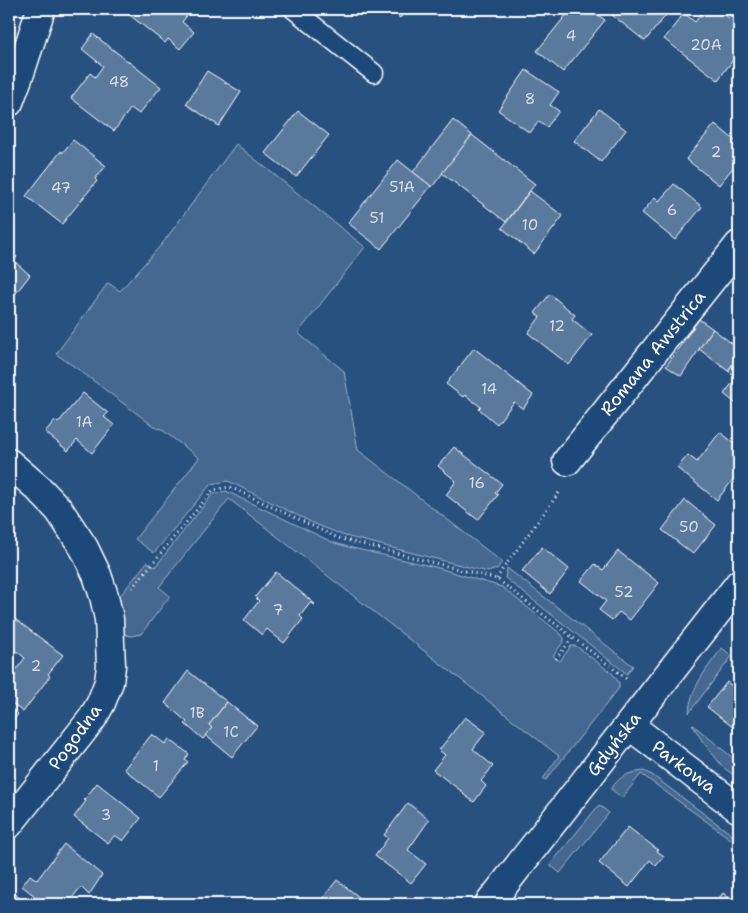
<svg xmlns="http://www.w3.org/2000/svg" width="748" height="913" viewBox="0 0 748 913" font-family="'Shantell Sans',sans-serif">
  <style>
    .green { fill: #446890; stroke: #a2b4c8 }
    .building { fill: #5a7a9d; stroke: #fff }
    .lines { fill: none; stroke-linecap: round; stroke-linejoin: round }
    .lane-casing { stroke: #fff; stroke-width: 21 }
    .street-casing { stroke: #fff; stroke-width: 31 }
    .secondary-casing { stroke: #fff; stroke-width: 31 }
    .path { stroke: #fff; stroke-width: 3; stroke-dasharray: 1 4; stroke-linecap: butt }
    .lane { stroke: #1f4a7a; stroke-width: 18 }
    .street { stroke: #1f4a7a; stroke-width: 28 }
    .secondary { stroke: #1f4a7a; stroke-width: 28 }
    .labels { text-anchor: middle; stroke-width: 4; stroke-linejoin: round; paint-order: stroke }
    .number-label { font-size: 15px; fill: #d6dee6 }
    .street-label { font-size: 18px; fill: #fff; stroke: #1f4a7a }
  </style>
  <rect width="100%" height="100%" fill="#28517f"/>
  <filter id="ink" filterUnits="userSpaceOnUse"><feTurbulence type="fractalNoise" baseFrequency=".02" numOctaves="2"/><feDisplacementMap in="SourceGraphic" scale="10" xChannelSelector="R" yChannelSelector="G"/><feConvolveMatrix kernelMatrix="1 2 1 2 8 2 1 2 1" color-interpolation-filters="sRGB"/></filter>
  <g filter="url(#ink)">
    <!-- green -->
    <g class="green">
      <polygon points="236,144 365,247 298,333 344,371 358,450 502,562 497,569 488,572 345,536 315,524 228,481 211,484 154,553 135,539 199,458 161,429 156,428 79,370 56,354 108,283 120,291 162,244"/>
      <polygon points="226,491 332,542 348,547 435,567 502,587 561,634 564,638 564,641 553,656 560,661 571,646 576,646 613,674 619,683 619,688 546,780 543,779 559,756 229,499 159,587 170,596 141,634 131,636 123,634 116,601 147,562 155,567 213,494"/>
      <polygon points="507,568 633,666 627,674 505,578"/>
      <path d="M722,648L732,656L689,713C690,688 708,667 722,648Z"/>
      <polygon points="692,724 739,763 739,772 736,777 723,767 703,742"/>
      <path d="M644,771L652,775L739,840V845L641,774L622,798L611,789C621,775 628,773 644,771Z"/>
      <polygon points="599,805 609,813 560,873 550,865"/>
    </g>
    <!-- building -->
    <g class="building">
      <polygon points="122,9 192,9 182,22 194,32 180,49 168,39 165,43"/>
      <polygon points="388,9 408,9 400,18"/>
      <polygon points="571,9 590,9 605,20 563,72 537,51"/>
      <polygon points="617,9 671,9 645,41 612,15"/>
      <polygon points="705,9 717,9 729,18 733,12 739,16 739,52 718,80 664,39 684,13 695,22"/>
      <polygon points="93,34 161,87 139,114 131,108 114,131 71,98 90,73 95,77 103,66 82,49"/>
      <polygon points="526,70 559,92 550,105 559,111 547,127 539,121 530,133 498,110"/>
      <polygon points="207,71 241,92 219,126 186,104"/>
      <polygon points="599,109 626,130 601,162 574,141"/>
      <polygon points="298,111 329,135 296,177 265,153"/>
      <polygon points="453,120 472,135 432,187 413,172"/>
      <polygon points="715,124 739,144 739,160 719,185 686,159"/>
      <polygon points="472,135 535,184 506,222 442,173"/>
      <polygon points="73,140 106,166 95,179 97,181 62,224 26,196 61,151 62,153"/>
      <polygon points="398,160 431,186 381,249 348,223"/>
      <polygon points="674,184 702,207 675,240 642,213 655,197 659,201"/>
      <polygon points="530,191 563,216 534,254 502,228"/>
      <polygon points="9,251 17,257 14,261 30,275 13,297 9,294"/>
      <polygon points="550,294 575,315 572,319 592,335 569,365 528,333 540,317 535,313"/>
      <polygon points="699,319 713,329 681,376 666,366"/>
      <polygon points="713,329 739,349 739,354 728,371 699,349"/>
      <polygon points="474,348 533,395 523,409 514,402 497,424 479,409 481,407 465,395 463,397 446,384"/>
      <polygon points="739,354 739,406 724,394 737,377 728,371"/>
      <polygon points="83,393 108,413 104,417 114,425 92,453 77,440 68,451 45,432 55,420 58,423"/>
      <polygon points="720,432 739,447 739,472 717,500 677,468 688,455 697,462"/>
      <polygon points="454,447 502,484 495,493 498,495 478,520 446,495 456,481 438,466"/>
      <polygon points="685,500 716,525 693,554 662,530"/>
      <polygon points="542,547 569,569 550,594 522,571"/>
      <polygon points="618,551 659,583 630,620 619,612 612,620 599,610 606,601 581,581 595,564 603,570"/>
      <polygon points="276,572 315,604 314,605 311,602 300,616 303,619 284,643 267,629 262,635 244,620 259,601 255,597"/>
      <polygon points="15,619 63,655 48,674 50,676 23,712 9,701 9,679 25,658 9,645 9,627"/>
      <polygon points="188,671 227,702 209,725 212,728 203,739 185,724 187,722 165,703"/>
      <polygon points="727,682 736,689 739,685 739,732 707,707"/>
      <polygon points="227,702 257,726 232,757 205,735 212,728 209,725"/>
      <polygon points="9,706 18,714 9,727"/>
      <polygon points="465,717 486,732 473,749 493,766 481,781 486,786 474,802 463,794 464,793 433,770 445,755 439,750"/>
      <polygon points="152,734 165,744 169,739 189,754 185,760 188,762 159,797 124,769"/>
      <polygon points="97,783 141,818 123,841 115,835 108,843 74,817 86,801 84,800"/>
      <polygon points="408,803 429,820 408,850 426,864 411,883 375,856 388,838 384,835"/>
      <polygon points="628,827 658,850 657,851 664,856 656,866 650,860 629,887 599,863"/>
      <polygon points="64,844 102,875 89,895 81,887 67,904 45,904 22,886 30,875 37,880"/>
      <polygon points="337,880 368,904 318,904"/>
      <polygon points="14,893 27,904 9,904 9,900"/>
      <polygon points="723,893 737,904 714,904"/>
    </g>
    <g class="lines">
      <defs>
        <polyline id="lane" points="293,9 374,73"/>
        <g id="street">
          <polyline points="9,102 21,70 41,9"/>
          <polyline points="567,461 739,245"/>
          <polyline points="9,463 38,488 59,510 84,548 97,575 104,596 109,619 111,666 109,682 101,703 92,719 9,824"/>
          <polyline points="629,725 739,809"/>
        </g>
        <polyline id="secondary" points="489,904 739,584"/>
      </defs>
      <!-- lane casing -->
      <use href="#lane" class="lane-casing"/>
      <!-- street casing -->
      <use href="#street" class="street-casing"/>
      <!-- secondary casing -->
      <use href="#secondary" class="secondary-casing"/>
      <!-- path -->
      <g class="path">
        <polyline points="497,579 502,570 561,490"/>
        <polyline points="132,588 213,490 230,487 338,538 497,579 628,680"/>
        <polyline points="556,659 573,637"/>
      </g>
      <!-- lane -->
      <use href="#lane" class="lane"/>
      <!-- street -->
      <use href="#street" class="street"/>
      <!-- secondary -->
      <use href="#secondary" class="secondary"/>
    </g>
  </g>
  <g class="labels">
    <!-- number labels -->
    <g class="number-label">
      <text x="571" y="41">4</text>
      <text x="706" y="50">20A</text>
      <text x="119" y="87">48</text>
      <text x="530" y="104">8</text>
      <text x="716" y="157">2</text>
      <text x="402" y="192">51A</text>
      <text x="61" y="193">47</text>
      <text x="672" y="215">6</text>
      <text x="377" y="223">51</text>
      <text x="530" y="230">10</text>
      <text x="557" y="331">12</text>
      <text x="489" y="394">14</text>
      <text x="84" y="427">1A</text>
      <text x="477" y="488">16</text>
      <text x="689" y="532">50</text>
      <text x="624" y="597">52</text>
      <text x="278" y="615">7</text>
      <text x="36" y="671">2</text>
      <text x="197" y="718">1B</text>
      <text x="231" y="737">1C</text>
      <text x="156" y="771">1</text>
      <text x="106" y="820">3</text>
    </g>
    <!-- street labels -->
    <g class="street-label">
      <text transform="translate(653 353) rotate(-51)" y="6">Romana Awstrica</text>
      <text transform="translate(75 737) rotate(-54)" y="6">Pogodna</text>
      <text transform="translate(614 744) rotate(-52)" y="6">Gdyńska</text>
      <text transform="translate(684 767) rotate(37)" y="6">Parkowa</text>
    </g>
  </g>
  <!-- margin -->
  <rect width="748" height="913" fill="none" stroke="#1f4a7a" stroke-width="30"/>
  <rect x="15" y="15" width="718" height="883" fill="none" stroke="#fff" stroke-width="2" filter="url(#ink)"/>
</svg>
